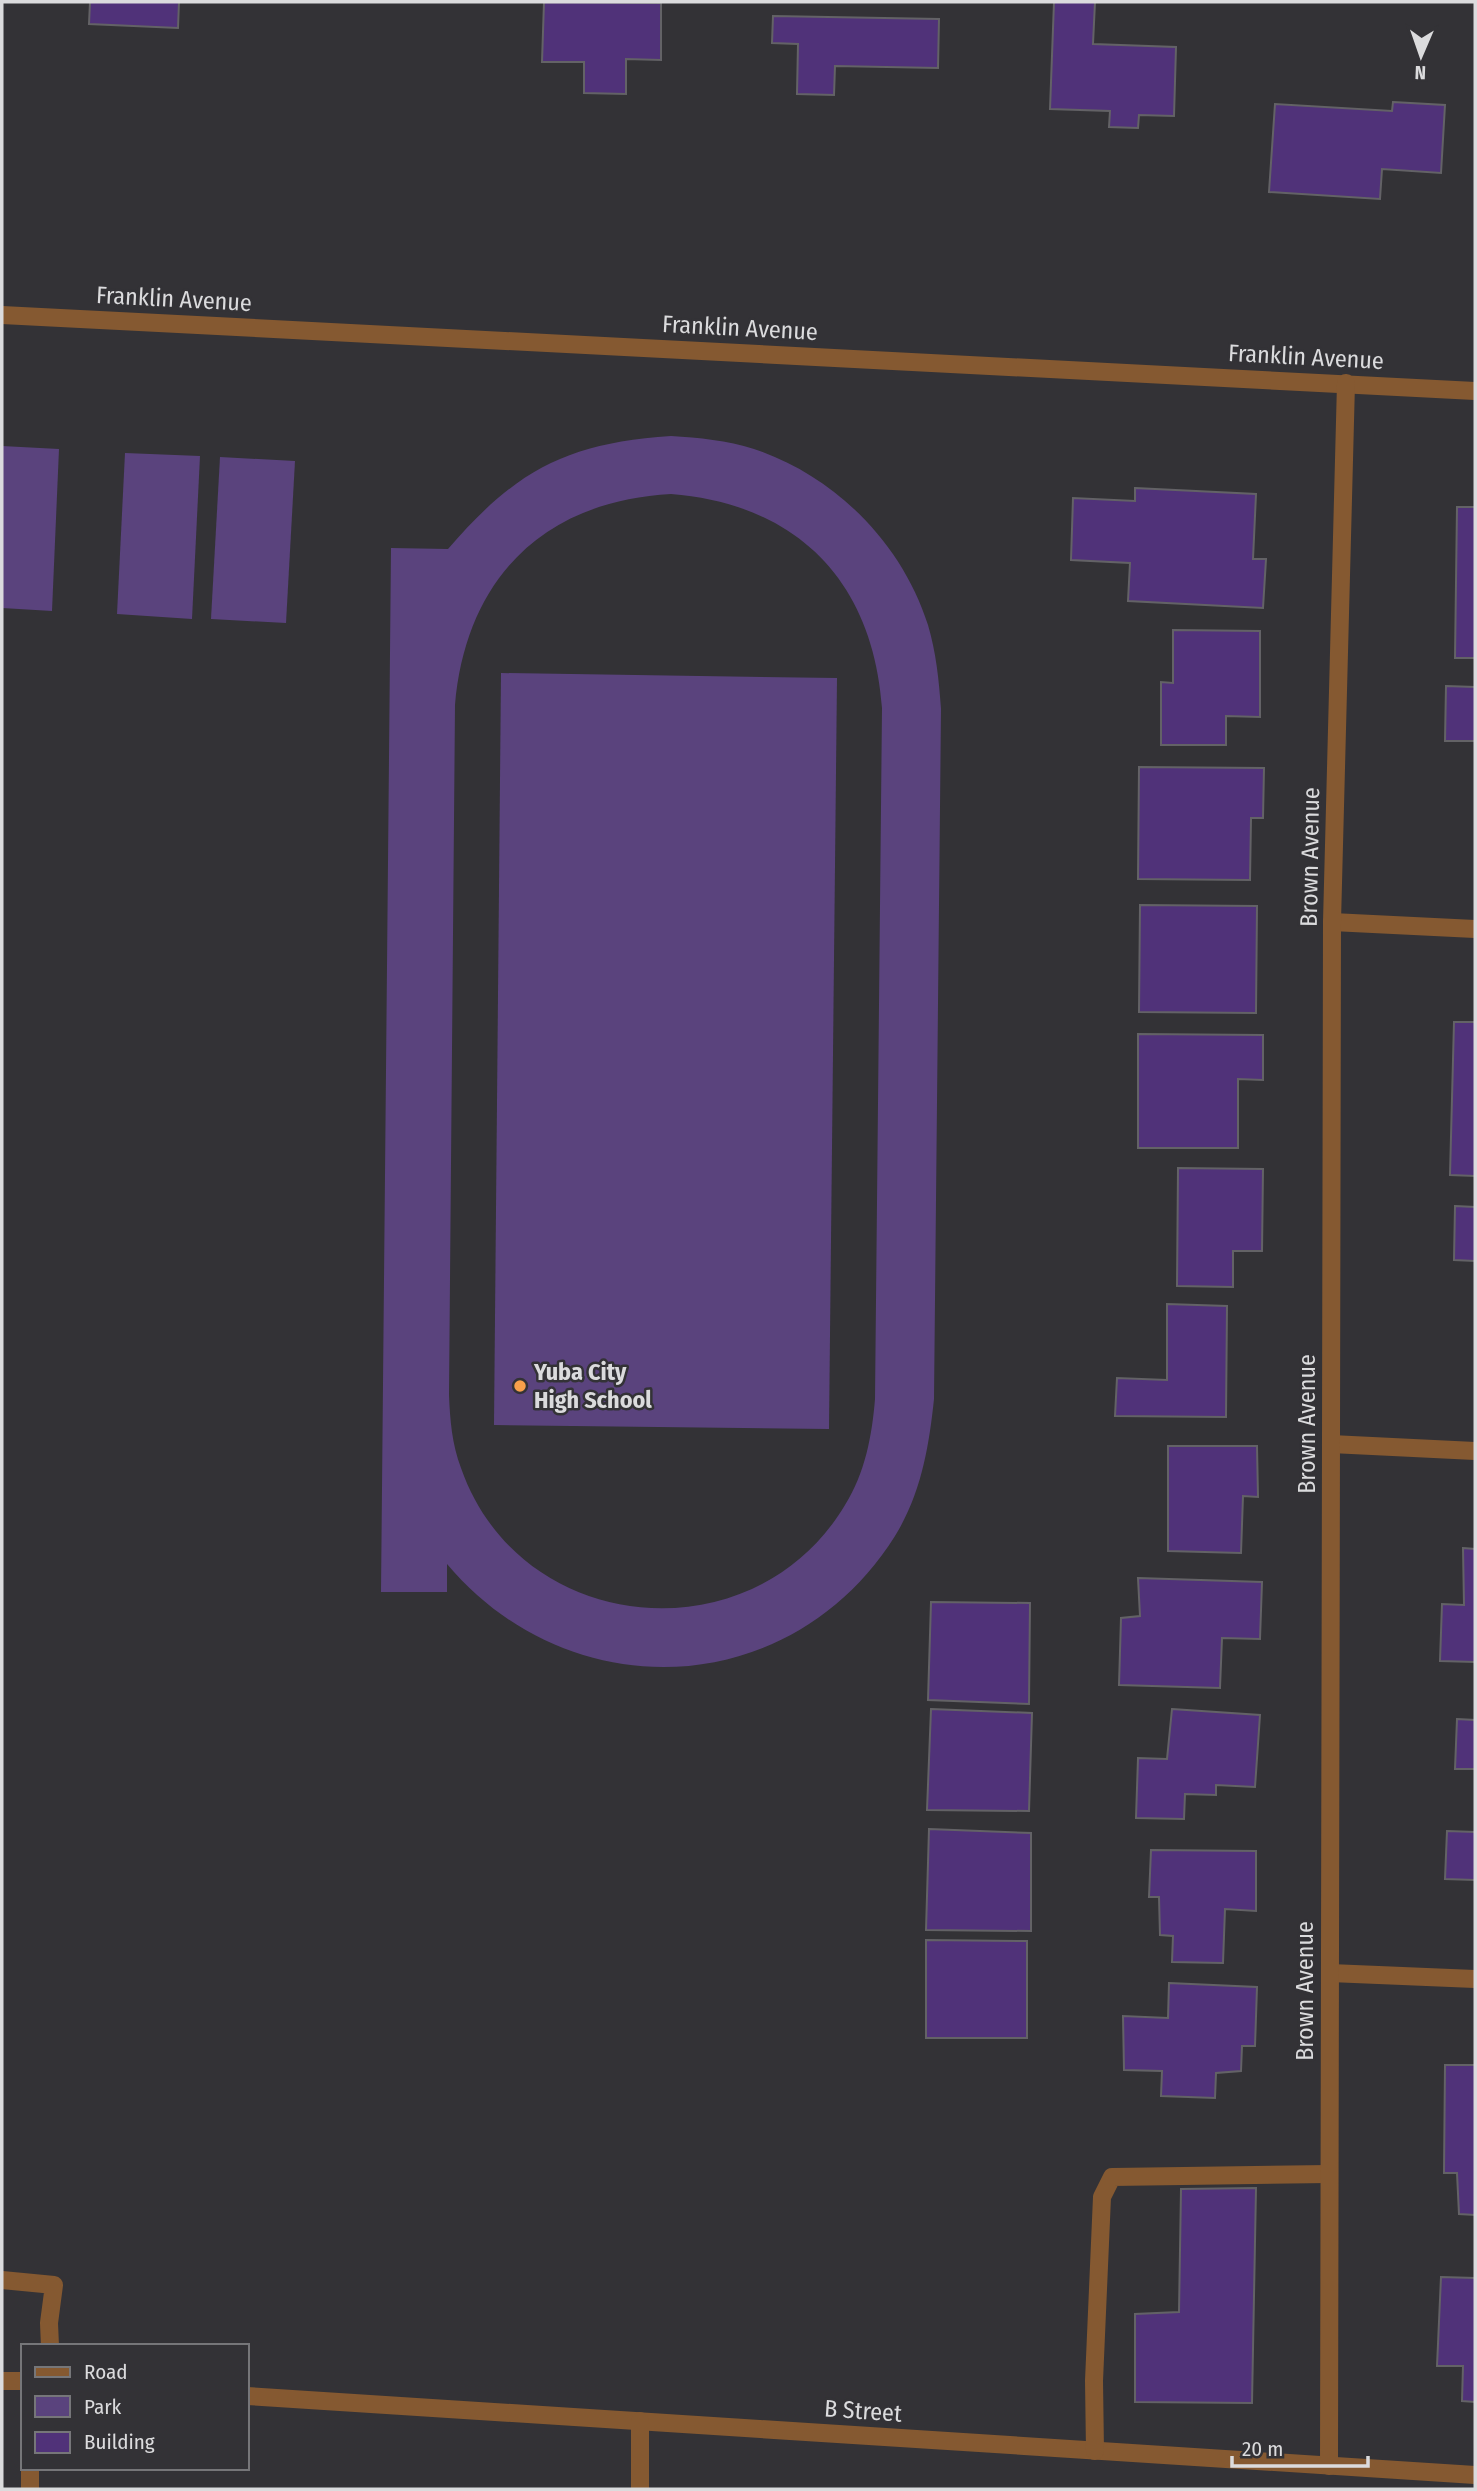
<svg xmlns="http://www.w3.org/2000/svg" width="1477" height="2491" viewBox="0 0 1477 2491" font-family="'Fira Sans Condensed',sans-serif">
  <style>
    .green { fill: #5a437d; fill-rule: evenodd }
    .building { fill: #503279; stroke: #636266; stroke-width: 2 }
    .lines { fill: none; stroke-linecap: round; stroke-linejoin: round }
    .minor { stroke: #855931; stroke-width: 18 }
    .poi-dot { fill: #f8a04b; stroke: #333236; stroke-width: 2.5 }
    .labels { text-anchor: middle; stroke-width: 5; stroke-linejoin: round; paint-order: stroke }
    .street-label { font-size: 24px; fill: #dbdbdd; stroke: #333236 }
    .poi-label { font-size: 24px; font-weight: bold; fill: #dbdbdd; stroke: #333236; text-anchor: start }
  </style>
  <rect width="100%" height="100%" fill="#333236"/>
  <!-- green -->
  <g class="green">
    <path d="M671,436C699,438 727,440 754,449C835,476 902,543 928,625C936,652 939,680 941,709L934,1399C929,1447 921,1494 895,1536C792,1700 571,1711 447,1564V1592H381L391,548L448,549C516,470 567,443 671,436ZM671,494C798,504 873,582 882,708L875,1399C872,1436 865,1473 845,1505C754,1658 520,1637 461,1468C452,1444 450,1420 449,1395L455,705C466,578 544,501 671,494Z"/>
    <polygon points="2,446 59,449 52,611 2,608"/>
    <polygon points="125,453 200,456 192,619 117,614"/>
    <polygon points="220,457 295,461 286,623 211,619"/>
    <polygon points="501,673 837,678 829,1429 494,1425"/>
  </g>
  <!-- building -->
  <g class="building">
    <polygon points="90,2 179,2 178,28 89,24"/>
    <polygon points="544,2 661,3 661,60 626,59 626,94 584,93 584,62 542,62"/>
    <polygon points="1054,2 1095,2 1093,44 1176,47 1174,116 1139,115 1138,128 1109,127 1110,111 1050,109"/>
    <polygon points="773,16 939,19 938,68 835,66 834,95 797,94 798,44 772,43"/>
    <polygon points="1393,102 1445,105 1441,173 1382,169 1380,199 1269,192 1275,104 1392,111"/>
    <polygon points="1135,488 1256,494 1253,559 1266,559 1263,608 1128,601 1130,563 1071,560 1073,498 1135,501"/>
    <polygon points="1457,507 1475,507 1475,658 1455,658"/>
    <polygon points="1173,630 1260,631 1260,717 1226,716 1226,745 1161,745 1161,682 1173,683"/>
    <polygon points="1446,686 1475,687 1475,741 1445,741"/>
    <polygon points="1139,767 1264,768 1263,818 1251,818 1250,880 1138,879"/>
    <polygon points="1140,905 1257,906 1256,1013 1139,1012"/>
    <polygon points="1454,1022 1475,1022 1475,1176 1450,1175"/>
    <polygon points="1138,1034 1263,1035 1263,1080 1238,1079 1238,1148 1138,1148"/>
    <polygon points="1178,1168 1263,1169 1262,1251 1233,1251 1233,1287 1177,1286"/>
    <polygon points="1455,1206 1475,1207 1475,1261 1454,1260"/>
    <polygon points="1167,1304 1227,1306 1226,1417 1115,1416 1117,1378 1167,1380"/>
    <polygon points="1168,1446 1257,1446 1258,1497 1243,1496 1241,1553 1168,1551"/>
    <polygon points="1463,1548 1475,1549 1475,1662 1440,1661 1442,1604 1464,1605"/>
    <polygon points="1138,1578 1262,1582 1260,1639 1222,1638 1220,1688 1119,1685 1121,1618 1140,1616"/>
    <polygon points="931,1602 1030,1603 1029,1704 928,1700"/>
    <polygon points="931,1709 1032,1713 1029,1811 927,1810"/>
    <polygon points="1172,1709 1260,1715 1255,1787 1216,1785 1216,1795 1185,1794 1184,1819 1136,1818 1138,1758 1167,1759"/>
    <polygon points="1457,1719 1475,1720 1475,1769 1455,1769"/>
    <polygon points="929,1829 1031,1833 1031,1931 926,1930"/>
    <polygon points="1447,1831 1475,1832 1475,1880 1445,1879"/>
    <polygon points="1151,1850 1256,1851 1256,1911 1225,1909 1223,1963 1172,1962 1173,1936 1160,1935 1159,1897 1149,1897"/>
    <polygon points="926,1940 1027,1941 1027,2038 926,2038"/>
    <polygon points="1169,1983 1257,1987 1255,2046 1242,2046 1241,2071 1216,2073 1215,2098 1161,2096 1162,2071 1124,2070 1123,2016 1168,2018"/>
    <polygon points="1445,2065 1475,2065 1475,2215 1459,2214 1457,2173 1444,2173"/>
    <polygon points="1256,2188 1252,2403 1135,2402 1135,2314 1179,2312 1181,2189"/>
    <polygon points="1441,2277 1475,2278 1475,2402 1462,2401 1463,2366 1437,2366"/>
  </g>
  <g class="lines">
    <!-- minor -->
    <g class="minor">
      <polyline points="2,315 1475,391"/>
      <polyline points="1332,922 1475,929"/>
      <polyline points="1331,1444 1475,1451"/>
      <polyline points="1330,1973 1475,1979"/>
      <polyline points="2,2280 54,2285 49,2323 50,2346"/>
      <polyline points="2,2381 23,2381"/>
      <polyline points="247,2396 1475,2475"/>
      <polyline points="640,2421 640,2489"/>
      <polyline points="1095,2451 1094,2381 1102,2197 1112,2177 1329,2174"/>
      <polyline points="1329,2466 1332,922 1346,383"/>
      <polyline points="30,2468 30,2489"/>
    </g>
  </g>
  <!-- markers -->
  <circle class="poi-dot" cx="520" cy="1386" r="7"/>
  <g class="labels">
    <!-- street labels -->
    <g class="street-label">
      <text transform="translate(174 299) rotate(3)" y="8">Franklin Avenue</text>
      <text transform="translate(740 328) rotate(3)" y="8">Franklin Avenue</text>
      <text transform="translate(1306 357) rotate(3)" y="8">Franklin Avenue</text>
      <text transform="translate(1310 857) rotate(-89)" y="8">Brown Avenue</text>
      <text transform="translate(1307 1424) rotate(-90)" y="8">Brown Avenue</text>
      <text transform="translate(1305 1991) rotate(-90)" y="8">Brown Avenue</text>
      <text transform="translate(863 2411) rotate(4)" y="8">B Street</text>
    </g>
    <!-- poi labels -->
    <g class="poi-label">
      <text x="534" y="1380">Yuba City<tspan x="534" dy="28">High School</tspan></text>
    </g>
  </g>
  <!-- border -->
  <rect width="1477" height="2491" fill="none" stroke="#dbdbdd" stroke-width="7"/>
  <!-- legend -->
  <rect x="21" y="2344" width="228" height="126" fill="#333236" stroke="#767679" stroke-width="2"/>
  <rect x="35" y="2367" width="35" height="10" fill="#855931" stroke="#767679" stroke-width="2"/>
  <text x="84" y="2379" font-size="21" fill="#dbdbdd">Road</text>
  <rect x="35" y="2396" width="35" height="21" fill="#5a437d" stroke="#767679" stroke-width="2"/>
  <text x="84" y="2414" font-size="21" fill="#dbdbdd">Park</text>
  <rect x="35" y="2432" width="35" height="21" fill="#503279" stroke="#767679" stroke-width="2"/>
  <text x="84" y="2449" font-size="21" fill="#dbdbdd">Building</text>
  <!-- north arrow -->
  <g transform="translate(1421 56) rotate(182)" stroke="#333236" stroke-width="5" paint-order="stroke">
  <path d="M0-5L12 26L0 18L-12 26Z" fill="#dbdbdd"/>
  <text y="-10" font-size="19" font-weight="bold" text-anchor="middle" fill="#dbdbdd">N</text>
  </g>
  <!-- scale -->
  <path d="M1232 2456v10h136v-10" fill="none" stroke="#dbdbdd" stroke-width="3.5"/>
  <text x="1242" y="2456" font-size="21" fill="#dbdbdd" stroke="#333236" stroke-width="5" paint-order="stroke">20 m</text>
</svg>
